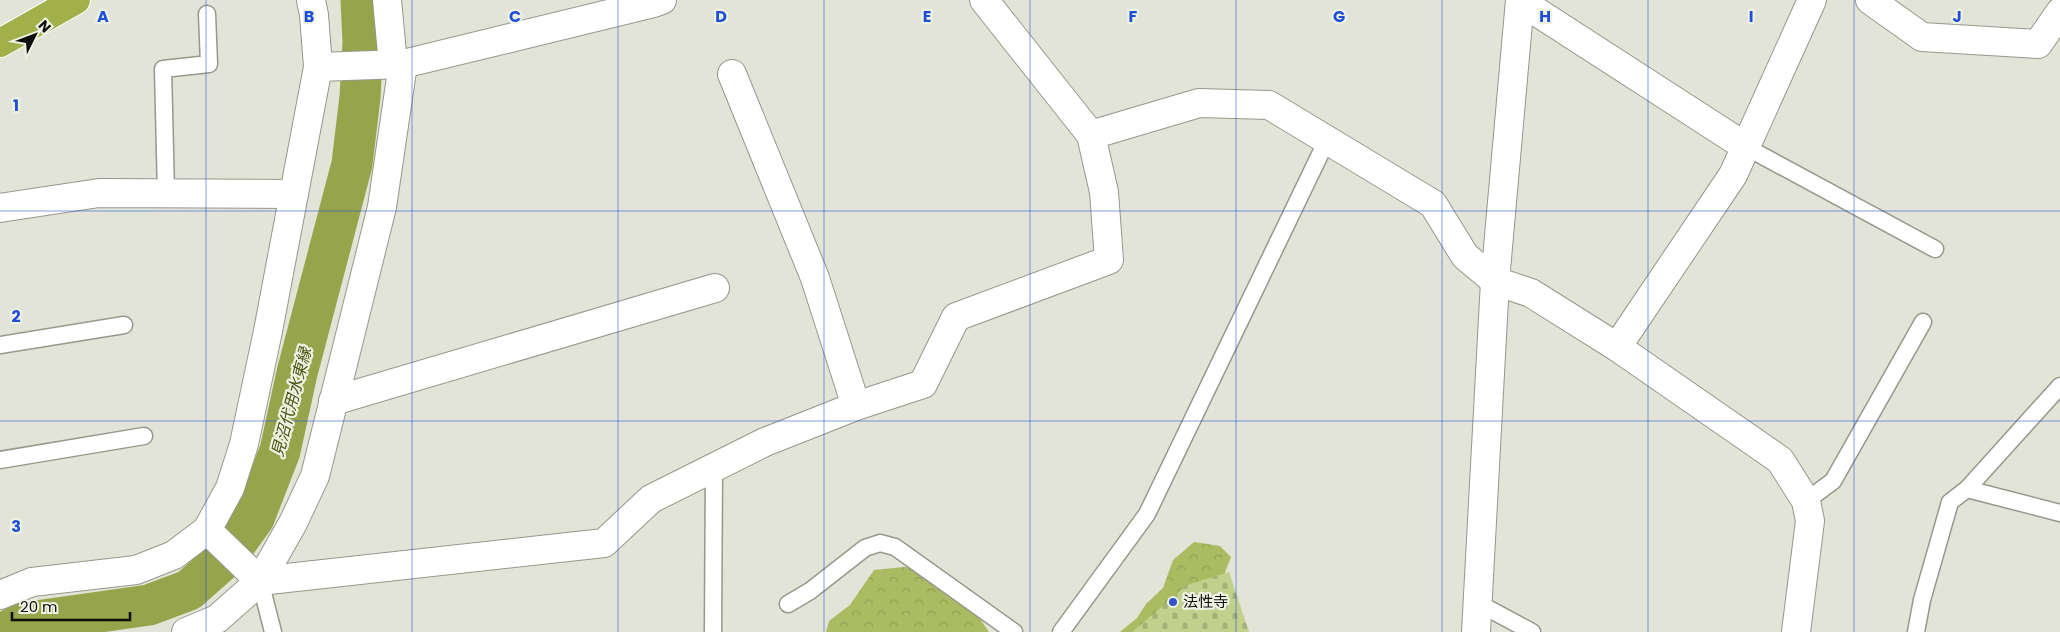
<svg xmlns="http://www.w3.org/2000/svg" width="2060" height="632" viewBox="0 0 2060 632" font-family="Poppins,'Noto Sans JP',sans-serif">
  <style>
    .forest { fill: url(#forest-crowns) }
    .cemetery { fill: url(#cemetery-stones) }
    .lines { fill: none; stroke-linecap: round; stroke-linejoin: round }
    .canal { stroke: #96a54b; stroke-width: 41 }
    .service-casing { stroke: #95988b; stroke-width: 19 }
    .minor-casing { stroke: #95988b; stroke-width: 30 }
    .tertiary-casing { stroke: #95988b; stroke-width: 30 }
    .trunk-casing { stroke: #fff; stroke-width: 30 }
    .service { stroke: #fff; stroke-width: 16 }
    .minor { stroke: #fff; stroke-width: 28 }
    .tertiary { stroke: #fff; stroke-width: 28 }
    .trunk { stroke: #a2b04a; stroke-width: 28 }
    .grid { fill: none; stroke: #1d4ed8; stroke-width: 1; stroke-opacity: 0.55 }
    .poi-dot { fill: #3555c6; stroke: #eef2e3; stroke-width: 2 }
    .labels { text-anchor: middle; stroke-width: 4.5; stroke-linejoin: round; paint-order: stroke }
    .poi-label { font-size: 15px; fill: #0e0f0a; stroke: #eef2e3; text-anchor: start }
    .water-label { font-size: 16px; font-style: italic; fill: #495210; stroke: #eef2e3 }
    .grid-label { font-size: 16px; text-anchor: middle; font-weight: bold; fill: #1d4ed8; stroke: #eef2e3; stroke-width: 4.5; stroke-linejoin: round; paint-order: stroke }
  </style>
  <defs>
    <pattern id="forest-crowns" width="20" height="18" patternUnits="userSpaceOnUse" patternTransform="scale(1.25)"><rect width="20" height="18" fill="#abbb62"/><path d="M2 6a3 3 0 1 1 6 0M12 15a3 3 0 1 1 6 0" fill="none" stroke="#92a054"/></pattern>
    <pattern id="cemetery-stones" width="16" height="16" patternUnits="userSpaceOnUse" patternTransform="scale(1.25)"><rect width="16" height="16" fill="#c2d08c"/><path d="M2 7V4a2 2 0 0 1 4 0v3zM10 15v-3a2 2 0 0 1 4 0v3z" fill="#a6b177"/></pattern>
  </defs>
  <rect width="100%" height="100%" fill="#e1e4d6"/>
  <!-- forest -->
  <g class="forest">
    <polygon points="1194,542 1220,546 1231,557 1220,585 1177,632 1120,632 1137,618 1146,604 1163,588 1173,560"/>
    <polygon points="904,567 944,571 957,585 989,632 826,632 829,621 850,605 874,570"/>
  </g>
  <!-- cemetery -->
  <polygon class="cemetery" points="1229,572 1249,632 1132,632 1187,585"/>
  <g class="lines">
    <!-- canal -->
    <polyline class="canal" points="6,632 22,623 149,605 189,590 225,558 254,518 280,451 297,373 352,164 360,97 363,42 361,0"/>
    <defs>
      <g id="service">
        <polyline points="1746,147 1935,249"/>
        <polyline points="166,194 163,69 209,64 207,14"/>
        <polyline points="0,345 124,325"/>
        <polyline points="0,460 144,436"/>
        <polyline points="1967,489 2060,513"/>
        <polyline points="1806,501 1833,481 1923,322"/>
        <polyline points="260,581 273,632"/>
        <polyline points="1478,603 1532,632"/>
        <polyline points="788,604 810,591 865,548 880,543 895,547 1014,632"/>
        <polyline points="713,632 714,467"/>
        <polyline points="1061,632 1147,514 1327,140"/>
        <polyline points="1916,632 1922,600 1950,502 1967,489 2060,386"/>
      </g>
      <g id="minor">
        <polyline points="387,0 393,64"/>
        <polyline points="1870,0 1922,37 2038,44 2060,12"/>
        <polyline points="1520,1 1746,147"/>
        <polyline points="318,67 403,64 654,3 662,0"/>
        <polyline points="732,74 815,278 856,406"/>
        <polyline points="1091,135 1199,103 1269,105 1433,204 1465,256 1495,281 1531,293 1617,347 1780,460 1806,501 1810,521 1796,632"/>
        <polyline points="0,208 99,193 294,194"/>
        <polyline points="1617,347 1733,175 1812,0"/>
        <polyline points="333,401 715,288"/>
        <polyline points="207,530 260,581 604,543 651,499 765,442 856,406 923,384 956,317 1109,260 1104,192 1091,135 984,0"/>
        <polyline points="0,595 32,582 136,570 174,555 207,530 230,488 244,444 268,331 318,67 314,15 311,0"/>
        <polyline points="186,632 217,619 260,581 293,523 315,476 382,207 403,64"/>
      </g>
      <polyline id="tertiary" points="1476,632 1495,281 1520,0"/>
      <polyline id="trunk" points="0,43 76,0"/>
    </defs>
    <!-- service casing -->
    <use href="#service" class="service-casing"/>
    <!-- minor casing -->
    <use href="#minor" class="minor-casing"/>
    <!-- tertiary casing -->
    <use href="#tertiary" class="tertiary-casing"/>
    <!-- trunk casing -->
    <use href="#trunk" class="trunk-casing"/>
    <!-- service -->
    <use href="#service" class="service"/>
    <!-- minor -->
    <use href="#minor" class="minor"/>
    <!-- tertiary -->
    <use href="#tertiary" class="tertiary"/>
    <!-- trunk -->
    <use href="#trunk" class="trunk"/>
  </g>
  <!-- grid -->
  <path class="grid" d="M206,0V632M412,0V632M618,0V632M824,0V632M1030,0V632M1236,0V632M1442,0V632M1648,0V632M1854,0V632M0,211H2060M0,421H2060"/>
  <!-- markers -->
  <circle class="poi-dot" cx="1173" cy="602" r="5"/>
  <g class="labels">
    <!-- poi labels -->
    <g class="poi-label">
      <text x="1183" y="607">法性寺</text>
    </g>
    <!-- water labels -->
    <g class="water-label">
      <text transform="translate(291 402) rotate(-75)" y="6">見沼代用水東縁</text>
    </g>
  </g>
  <g class="grid-label">
    <text x="103" y="22">A</text>
    <text x="309" y="22">B</text>
    <text x="515" y="22">C</text>
    <text x="721" y="22">D</text>
    <text x="927" y="22">E</text>
    <text x="1133" y="22">F</text>
    <text x="1339" y="22">G</text>
    <text x="1545" y="22">H</text>
    <text x="1751" y="22">I</text>
    <text x="1957" y="22">J</text>
    <text x="16" y="111">1</text>
    <text x="16" y="322">2</text>
    <text x="16" y="532">3</text>
  </g>
  <!-- north arrow -->
  <g transform="translate(35 35) rotate(48)" stroke="#eef2e3" stroke-width="4" paint-order="stroke">
  <path d="M0-4L9 19L0 12L-9 19Z" fill="#0e0f0a"/>
  <text y="-8" font-size="14" font-weight="bold" text-anchor="middle" fill="#0e0f0a">N</text>
  </g>
  <!-- scale -->
  <path d="M12 612v8h118v-8" fill="none" stroke="#0e0f0a" stroke-width="2.5"/>
  <text x="20" y="612" font-size="15" fill="#0e0f0a" stroke="#eef2e3" stroke-width="4" paint-order="stroke">20 m</text>
</svg>
